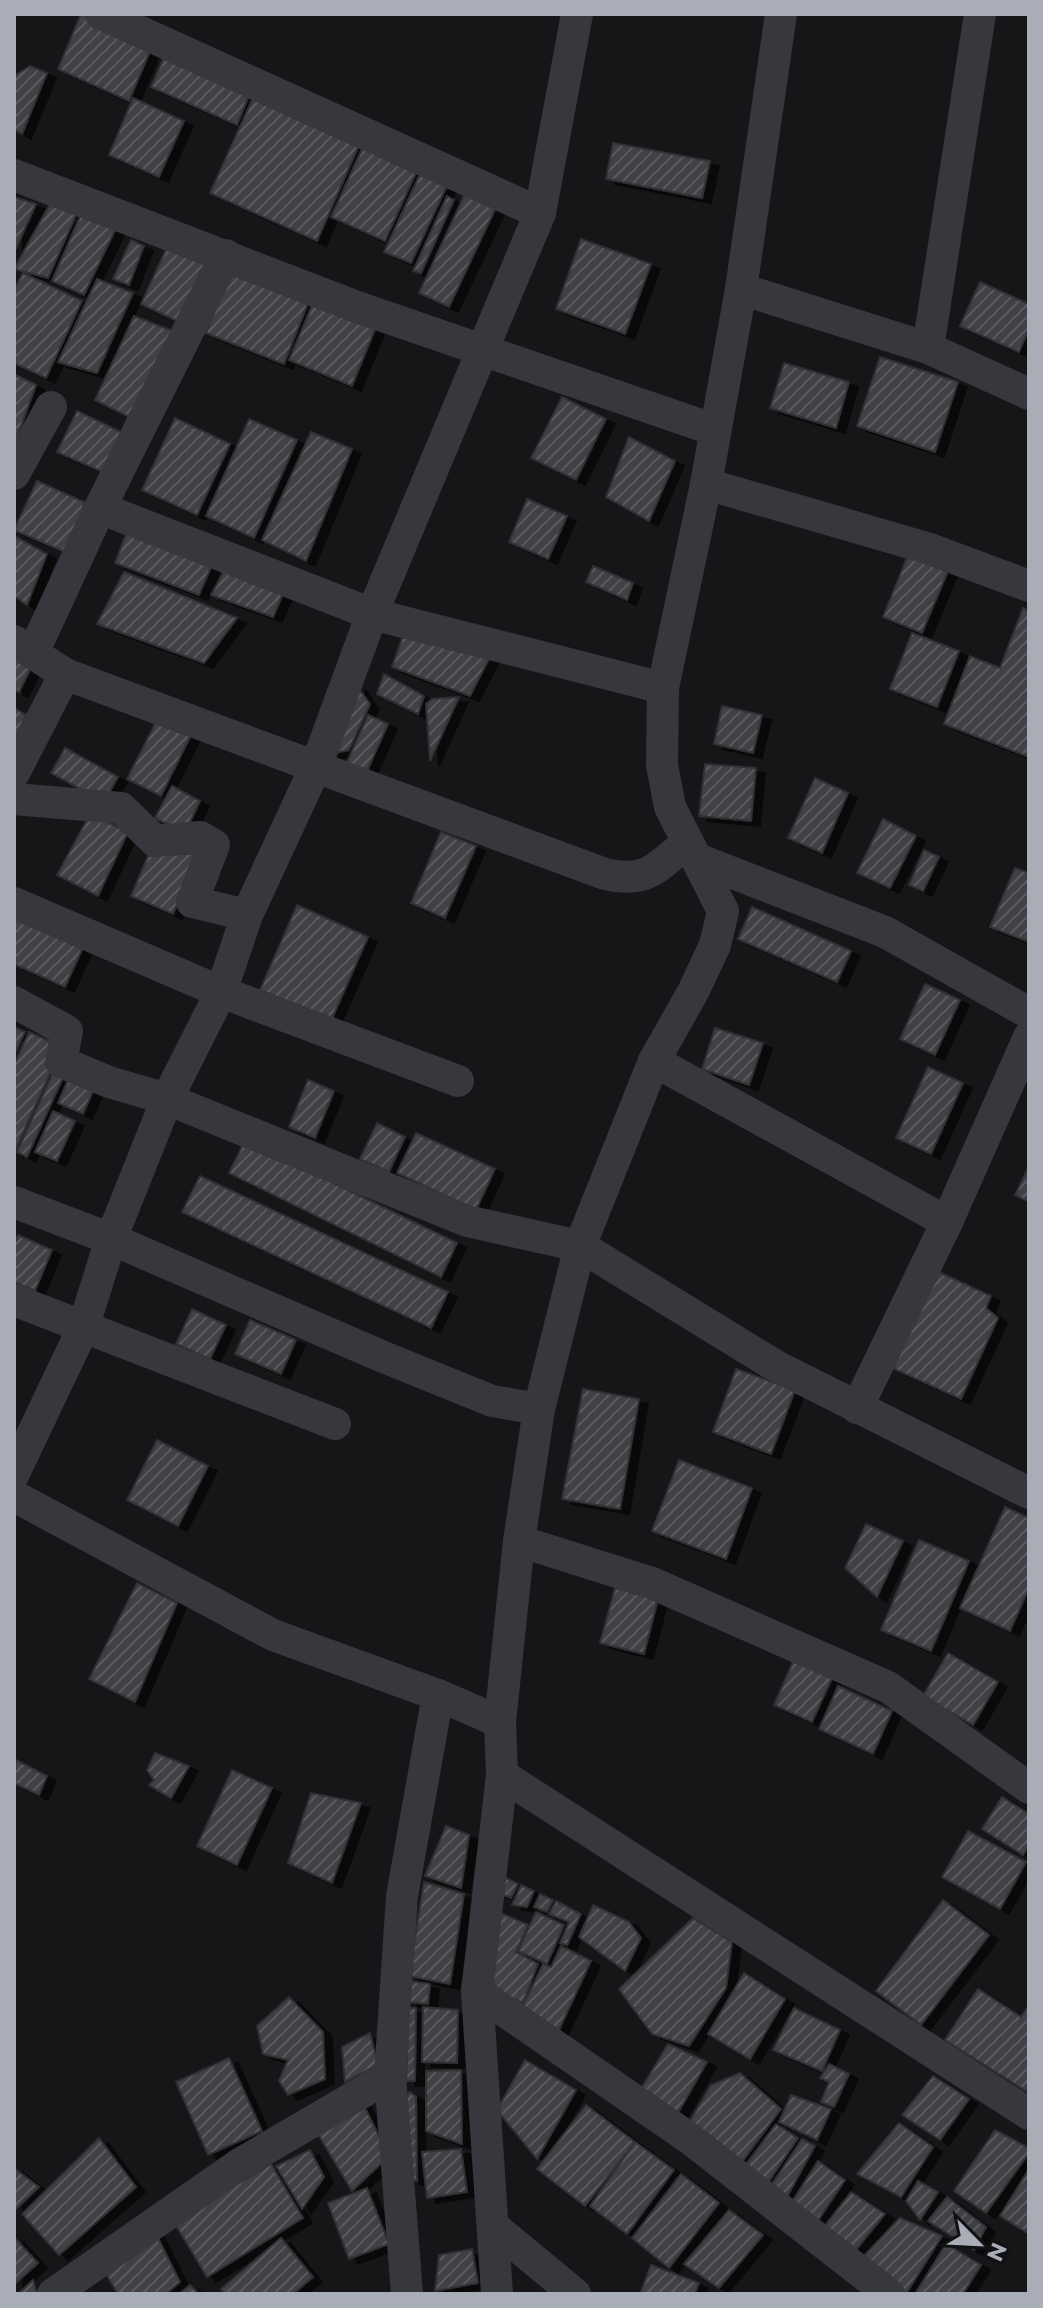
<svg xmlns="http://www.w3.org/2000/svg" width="1043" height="2308" viewBox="0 0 1043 2308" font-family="Montserrat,sans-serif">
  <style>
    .building { fill: url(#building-hatch); stroke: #303034; stroke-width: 2; filter: url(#shadow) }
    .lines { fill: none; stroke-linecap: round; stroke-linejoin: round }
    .street { stroke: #37383d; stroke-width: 32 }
  </style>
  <defs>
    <pattern id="building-hatch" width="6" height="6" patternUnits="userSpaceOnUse" patternTransform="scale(2)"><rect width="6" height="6" fill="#404145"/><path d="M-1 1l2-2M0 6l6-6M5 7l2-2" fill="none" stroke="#595a5e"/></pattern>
    <filter id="shadow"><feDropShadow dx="9" dy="5" stdDeviation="0" flood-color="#0009"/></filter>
  </defs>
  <rect width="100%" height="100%" fill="#161618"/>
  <!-- building -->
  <g class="building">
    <polygon points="81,14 153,44 129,101 58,69"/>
    <polygon points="167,50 252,88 237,125 151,87"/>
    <polygon points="30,66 47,73 22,134 14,129 14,76"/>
    <polygon points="257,89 363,136 317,241 210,193"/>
    <polygon points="133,98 184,121 159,177 109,155"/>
    <polygon points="366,140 420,164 385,241 331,217"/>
    <polygon points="613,143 710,161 702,198 606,179"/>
    <polygon points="425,163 452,175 411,263 384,252"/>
    <polygon points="469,185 500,199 449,307 419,293"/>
    <polygon points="447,196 454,200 421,273 413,271"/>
    <polygon points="14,197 36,204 14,253"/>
    <polygon points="50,204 77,213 48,278 14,269"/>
    <polygon points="84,207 118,224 84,295 52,281"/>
    <polygon points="581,239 651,264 625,334 556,309"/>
    <polygon points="131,240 144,246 129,285 113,279"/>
    <polygon points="169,243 213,260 185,325 141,304"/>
    <polygon points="234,262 312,293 284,364 206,333"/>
    <polygon points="23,273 82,301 46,378 14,363 14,289"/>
    <polygon points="97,279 133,293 97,373 58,362"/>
    <polygon points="980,282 1029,304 1029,329 1019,352 960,326"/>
    <polygon points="316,296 378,322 352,386 289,360"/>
    <polygon points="134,316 178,333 137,421 95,400"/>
    <polygon points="880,357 958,382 935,452 857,426"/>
    <polygon points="784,363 849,382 836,428 770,408"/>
    <polygon points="14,374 36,385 14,446"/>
    <polygon points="562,397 606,419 576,480 531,458"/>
    <polygon points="77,411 125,434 105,473 57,452"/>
    <polygon points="175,418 230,444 197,515 142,490"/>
    <polygon points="249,419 297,440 254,538 206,516"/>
    <polygon points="311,432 352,449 306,561 262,540"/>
    <polygon points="629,437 675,461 649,521 606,497"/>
    <polygon points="37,481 84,502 74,556 14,530"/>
    <polygon points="527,499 567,516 548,559 509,542"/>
    <polygon points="129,527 215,558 199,595 115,563"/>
    <polygon points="14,536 47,554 27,605 14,596"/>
    <polygon points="908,555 948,571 922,633 883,617"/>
    <polygon points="593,566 633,583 627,600 586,582"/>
    <polygon points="226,567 286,587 273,617 211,595"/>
    <polygon points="124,572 237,618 204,663 97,624"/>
    <polygon points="1023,608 1029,611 1029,757 944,724 970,656 1000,668"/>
    <polygon points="405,630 494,649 470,696 392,667"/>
    <polygon points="912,633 959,651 937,707 890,689"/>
    <polygon points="14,648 35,660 19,692 14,690"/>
    <polygon points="384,674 424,696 418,714 377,694"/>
    <polygon points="357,686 370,704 349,750 329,754"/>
    <polygon points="459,697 430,761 426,704 432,699"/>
    <polygon points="722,706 762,715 753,753 714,744"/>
    <polygon points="14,708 26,715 14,742"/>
    <polygon points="368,715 388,724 364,778 344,769"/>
    <polygon points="159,716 192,733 161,796 127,779"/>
    <polygon points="65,748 118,777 104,802 51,773"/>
    <polygon points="705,764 756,768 751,821 699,816"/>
    <polygon points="815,778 848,793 822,853 788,838"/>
    <polygon points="172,786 200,801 185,833 155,818"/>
    <polygon points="90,814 128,832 98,896 57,875"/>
    <polygon points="883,819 916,836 890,888 857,873"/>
    <polygon points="441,832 476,846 445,918 411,903"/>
    <polygon points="924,850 939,857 923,891 909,885"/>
    <polygon points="200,853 173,914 131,896 148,856"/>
    <polygon points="1015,868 1029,873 1029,942 990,927"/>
    <polygon points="297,905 368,937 331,1021 260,990"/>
    <polygon points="752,907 851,951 837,982 738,939"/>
    <polygon points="14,908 86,941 65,987 14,964"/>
    <polygon points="925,984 960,1000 935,1055 900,1039"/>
    <polygon points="14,1027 25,1032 14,1055"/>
    <polygon points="715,1028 763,1043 749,1085 702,1069"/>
    <polygon points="29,1032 62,1047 14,1153 14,1065"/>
    <polygon points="56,1066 66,1071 27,1157 17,1152"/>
    <polygon points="928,1067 963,1083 931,1154 896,1138"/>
    <polygon points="72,1071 97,1082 83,1114 58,1103"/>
    <polygon points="308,1080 334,1091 315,1138 289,1127"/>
    <polygon points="53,1111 75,1121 57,1161 35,1152"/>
    <polygon points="377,1123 405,1137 389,1172 360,1159"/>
    <polygon points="416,1133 495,1169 476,1210 397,1173"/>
    <polygon points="245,1140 457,1243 441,1277 229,1173"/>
    <polygon points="1029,1166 1029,1202 1015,1195"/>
    <polygon points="200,1176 448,1292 431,1328 182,1212"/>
    <polygon points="18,1235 52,1250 35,1291 14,1282 14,1245"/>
    <polygon points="934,1270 991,1296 986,1308 998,1318 961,1399 890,1367"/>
    <polygon points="192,1309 226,1325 210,1359 176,1344"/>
    <polygon points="250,1320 296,1340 281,1374 235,1354"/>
    <polygon points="736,1369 795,1390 771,1454 713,1432"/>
    <polygon points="583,1389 639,1399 620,1509 562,1499"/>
    <polygon points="157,1440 208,1466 178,1526 127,1500"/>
    <polygon points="679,1460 752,1488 726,1559 652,1531"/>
    <polygon points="1005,1507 1029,1518 1029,1588 1010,1631 960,1608"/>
    <polygon points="866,1524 903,1541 877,1597 845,1568"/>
    <polygon points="919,1540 969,1561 931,1651 881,1630"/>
    <polygon points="137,1583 177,1603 135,1702 89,1679"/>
    <polygon points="615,1588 658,1599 644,1654 600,1643"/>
    <polygon points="948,1653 998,1682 973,1725 923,1696"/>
    <polygon points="795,1657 834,1674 812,1722 774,1705"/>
    <polygon points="838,1686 892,1711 873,1754 819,1729"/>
    <polygon points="155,1753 189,1766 171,1798 149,1785 154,1780 147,1770"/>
    <polygon points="16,1760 47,1776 39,1795 14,1783"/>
    <polygon points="232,1770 272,1788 237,1865 197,1846"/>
    <polygon points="311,1793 361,1803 332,1883 288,1863"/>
    <polygon points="1002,1797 1029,1814 1029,1846 1023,1855 982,1829"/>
    <polygon points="446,1826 469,1835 461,1888 425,1876"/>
    <polygon points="968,1831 1026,1862 1000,1909 942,1877"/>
    <polygon points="500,1875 518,1884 511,1898 494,1891"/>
    <polygon points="424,1882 464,1894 450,1984 409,1976"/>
    <polygon points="521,1885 534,1891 527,1907 512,1905"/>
    <polygon points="540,1894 553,1900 547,1912 534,1907"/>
    <polygon points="943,1900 989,1935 921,2025 876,1991"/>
    <polygon points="556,1901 581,1914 567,1945 560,1943 569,1922 549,1914"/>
    <polygon points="593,1905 629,1922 641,1938 625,1971 579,1937"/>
    <polygon points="496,1911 528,1925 516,1952 538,1964 523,2003 481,1986"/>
    <polygon points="536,1912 564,1925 547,1964 518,1951"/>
    <polygon points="693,1918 732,1942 726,1988 689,2046 652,2034 619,1989"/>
    <polygon points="561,1946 591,1961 559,2030 520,2012 543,1964 551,1967"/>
    <polygon points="744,1973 785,1999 750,2059 708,2034"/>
    <polygon points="411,1981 430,1984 428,2004 408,2002"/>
    <polygon points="978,1989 1021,2017 1029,2005 1029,2093 945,2040"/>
    <polygon points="289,1997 323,2032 325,2079 288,2095 279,2081 288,2060 263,2054 257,2026"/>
    <polygon points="423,2007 458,2010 457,2063 422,2062"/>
    <polygon points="409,2008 416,2008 415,2081 406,2081"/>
    <polygon points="794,2008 840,2030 822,2071 773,2050"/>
    <polygon points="370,2033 378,2065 345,2082 342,2047"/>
    <polygon points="668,2044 707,2062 674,2120 638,2094"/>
    <polygon points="229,2058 262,2131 208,2155 176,2082"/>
    <polygon points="525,2060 576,2090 537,2159 497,2110"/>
    <polygon points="829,2064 849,2074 834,2107 821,2102 829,2082 820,2078"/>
    <polygon points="461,2070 462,2144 426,2131 426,2071"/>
    <polygon points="740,2073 781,2109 736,2170 685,2129 711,2085"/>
    <polygon points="933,2076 969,2099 940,2140 902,2115"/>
    <polygon points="410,2092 416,2097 417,2181 410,2179 403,2099"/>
    <polygon points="791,2095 831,2109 817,2140 779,2122"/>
    <polygon points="362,2102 389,2156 352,2191 318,2134"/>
    <polygon points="586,2105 635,2142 585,2206 537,2169"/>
    <polygon points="899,2123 933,2147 901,2197 857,2174"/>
    <polygon points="776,2124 798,2138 763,2190 741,2171"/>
    <polygon points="995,2130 1029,2148 1029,2153 986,2213 954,2191"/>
    <polygon points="99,2138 136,2187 59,2255 22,2214"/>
    <polygon points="802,2139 815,2146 782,2206 766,2193"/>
    <polygon points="635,2142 674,2170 627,2234 590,2206"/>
    <polygon points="461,2149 467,2192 427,2198 422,2152"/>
    <polygon points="310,2150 324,2177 302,2209 276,2166"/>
    <polygon points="818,2161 845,2180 813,2228 788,2208"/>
    <polygon points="271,2164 303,2218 207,2277 174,2222"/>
    <polygon points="14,2168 39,2187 14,2211"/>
    <polygon points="1029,2169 1029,2234 1000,2216"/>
    <polygon points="681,2174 719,2203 669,2268 632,2238"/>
    <polygon points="918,2181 938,2192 920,2220 906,2201"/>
    <polygon points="367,2188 389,2244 349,2259 328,2203"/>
    <polygon points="851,2192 885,2214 851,2256 820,2232"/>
    <polygon points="947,2197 986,2227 974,2250 928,2221"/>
    <polygon points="729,2210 763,2235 719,2288 684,2264"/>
    <polygon points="900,2218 942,2236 906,2294 859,2261"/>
    <polygon points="154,2230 180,2282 166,2294 118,2294 101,2266"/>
    <polygon points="14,2237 38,2263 14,2285"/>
    <polygon points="281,2238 313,2277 293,2294 225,2294 221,2289"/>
    <polygon points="946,2244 981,2265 963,2294 915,2294"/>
    <polygon points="472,2249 478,2283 435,2291 439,2255"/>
    <polygon points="651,2265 699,2283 695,2294 640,2294"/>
    <polygon points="33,2280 37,2294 18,2294"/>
    <polygon points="190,2285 199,2294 179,2294"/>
  </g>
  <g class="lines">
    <!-- street -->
    <g class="street">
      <polyline points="101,14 540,213"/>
      <polyline points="14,175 357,307 715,430"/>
      <polyline points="741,289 928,348 1029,394"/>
      <polyline points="928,348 980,14"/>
      <polyline points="14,474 51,407"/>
      <polyline points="706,484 927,548 1029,586"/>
      <polyline points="100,508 372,614 663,688"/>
      <path d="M14,641L65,674L605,874C649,884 656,867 688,842"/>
      <polyline points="33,653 100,508 226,255"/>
      <polyline points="14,773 65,674"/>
      <polyline points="14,799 121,808 155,841 200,837 214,845 192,902 247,915"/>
      <polyline points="697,859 885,932 1029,1013"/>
      <polyline points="14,903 221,992 458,1081"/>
      <polyline points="14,1002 67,1031 61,1062 109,1082 167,1099 467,1221 580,1246 776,1366 1029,1493"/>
      <polyline points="654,1061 947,1222"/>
      <polyline points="14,1202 111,1239 381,1356 492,1401 539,1409"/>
      <polyline points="14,1300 335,1424"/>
      <polyline points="857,1408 947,1222 1029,1037"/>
      <polyline points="14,1473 83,1328 111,1239 167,1099 221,992 247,915 316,766 372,614 540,213 577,14"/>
      <polyline points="14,1496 273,1635 438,1695 500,1722"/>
      <polyline points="519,1541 652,1583 888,1687 1029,1788"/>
      <polyline points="502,1775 1029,2114"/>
      <polyline points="477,1992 689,2138 889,2294"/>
      <polyline points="493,2226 575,2294"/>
      <polyline points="53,2294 238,2165 390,2076"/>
      <polyline points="407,2294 390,2076 402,1896 438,1695"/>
      <polyline points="497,2294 477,1992 502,1775 500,1722 519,1541 539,1409 580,1246 654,1061 694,990 715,945 723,911 670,807 662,765 663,688 706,484 741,289 781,14"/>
    </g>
  </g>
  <!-- border -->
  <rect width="1043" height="2308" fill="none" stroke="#a8adb8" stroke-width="32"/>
  <!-- north arrow -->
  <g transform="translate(979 2244) rotate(114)" stroke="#111113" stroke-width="6" paint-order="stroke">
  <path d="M0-6L14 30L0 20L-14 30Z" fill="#a8adb8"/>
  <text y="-12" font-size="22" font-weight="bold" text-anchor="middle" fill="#a8adb8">N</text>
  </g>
</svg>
